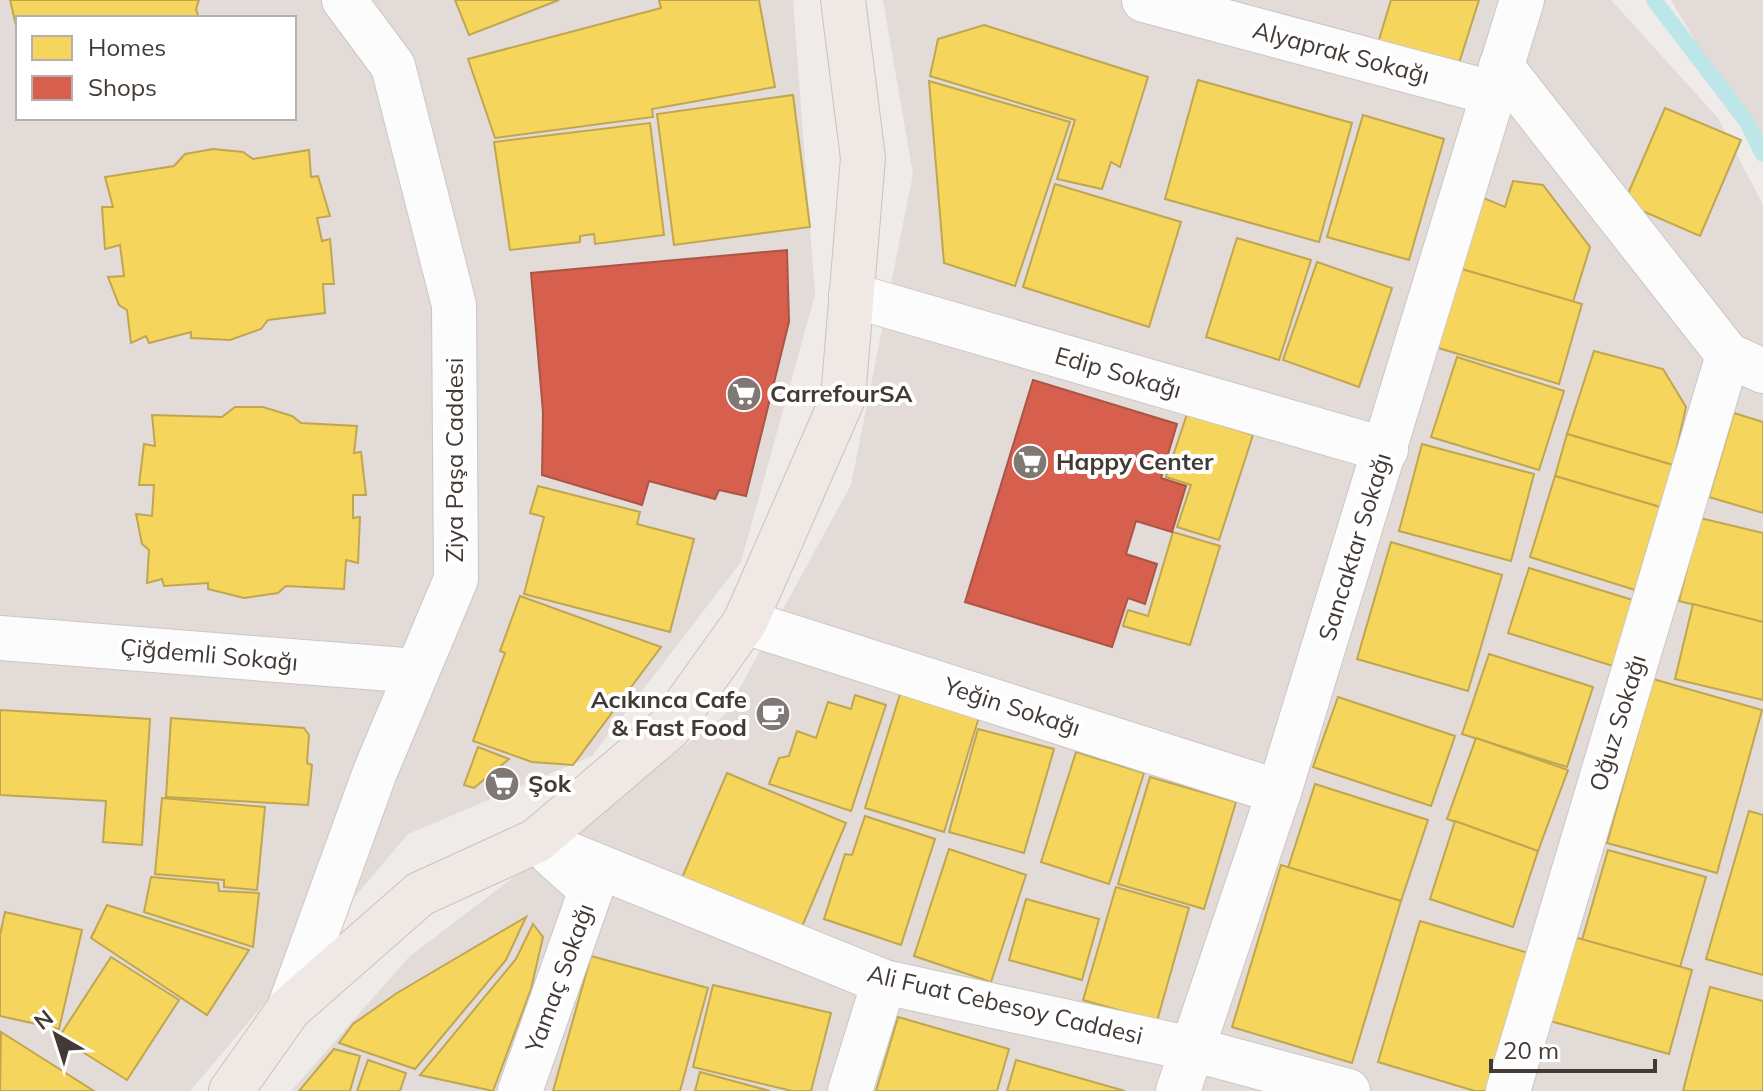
<svg xmlns="http://www.w3.org/2000/svg" width="1763" height="1091" viewBox="0 0 1763 1091" font-family="Mulish,sans-serif">
  <style>
    .residential { fill: #e2dbd7; fill-rule: evenodd }
    .homes { fill: #f6d55c; stroke: #c0a651; stroke-width: 2 }
    .shops { fill: #d6604d; stroke: #aa5546; stroke-width: 2 }
    .lines { fill: none; stroke-linecap: round; stroke-linejoin: round }
    .stream { stroke: #bde6e8; stroke-width: 16 }
    .minor-casing { stroke: #cbc7c5; stroke-width: 46 }
    .major-casing { stroke: #cfc1b9; stroke-width: 46 }
    .minor { stroke: #fcfcfc; stroke-width: 44 }
    .major { stroke: #efe8e4; stroke-width: 44 }
    .labels { text-anchor: middle; stroke-width: 8; stroke-linejoin: round; paint-order: stroke }
    .street-label { font-size: 24px; fill: #433a36; stroke: #fff }
    .poi-label { font-size: 24px; font-weight: bold; fill: #433a36; stroke: #fff; text-anchor: start }
  </style>
  <rect width="100%" height="100%" fill="#eeebe9"/>
  <!-- residential -->
  <g class="residential">
    <path d="M0,0H793L815,295L741,562L592,756L408,834L190,1091H0ZM18,18H294V118H18Z"/>
    <polygon points="883,0 1611,0 1718,118 1763,205 1763,1091 291,1091 409,957 725,715 851,485 913,174"/>
    <polygon points="1671,0 1763,0 1763,156"/>
  </g>
  <!-- homes -->
  <g class="homes">
    <polygon points="10,0 199,0 196,9 199,18 18,18 18,34"/>
    <polygon points="455,0 559,0 469,35"/>
    <polygon points="659,0 759,0 775,87 652,109 653,117 495,138 468,59 661,8"/>
    <polygon points="1391,0 1479,0 1455,76 1375,53"/>
    <polygon points="984,25 1148,77 1120,167 1111,162 1102,189 1057,179 1075,120 930,76 938,39"/>
    <polygon points="1198,80 1352,123 1319,242 1165,199"/>
    <polygon points="929,81 1070,122 1015,286 944,263"/>
    <polygon points="793,95 810,227 674,245 657,114"/>
    <polygon points="1665,108 1741,140 1700,236 1624,203"/>
    <polygon points="1363,115 1444,139 1409,260 1327,237"/>
    <polygon points="650,123 664,235 595,244 594,234 580,236 580,242 510,250 494,142"/>
    <polygon points="213,149 243,152 253,159 309,150 311,177 318,176 330,216 317,218 322,241 330,239 334,284 323,284 325,313 268,320 261,329 230,340 191,338 191,332 149,343 146,336 131,343 127,310 119,305 108,277 124,276 120,245 105,249 102,207 113,207 105,177 174,166 185,154"/>
    <polygon points="1513,181 1543,185 1590,247 1573,302 1458,268 1481,197 1505,207"/>
    <polygon points="1055,184 1181,222 1149,327 1023,287"/>
    <polygon points="1237,238 1311,260 1279,360 1206,337"/>
    <polygon points="1317,262 1392,288 1359,387 1283,360"/>
    <polygon points="1458,268 1582,304 1559,384 1435,347"/>
    <polygon points="1594,351 1663,369 1686,407 1673,465 1567,434"/>
    <polygon points="1457,357 1564,391 1539,470 1431,437"/>
    <polygon points="235,407 263,407 292,416 301,423 357,426 354,453 361,452 366,495 353,495 353,518 360,517 358,563 346,560 344,589 286,586 278,593 244,598 208,589 208,583 164,586 162,579 147,583 149,550 142,544 136,514 152,516 154,485 139,485 144,444 155,446 152,415 222,417"/>
    <polygon points="1734,413 1763,422 1763,513 1709,497"/>
    <polygon points="1187,414 1253,435 1219,540 1177,527 1191,485 1166,477"/>
    <polygon points="1567,434 1673,465 1660,507 1555,476"/>
    <polygon points="1422,444 1534,474 1511,561 1399,531"/>
    <polygon points="1555,476 1660,507 1635,590 1530,557"/>
    <polygon points="538,486 640,512 637,524 694,539 670,632 524,594 544,517 530,513"/>
    <polygon points="1700,518 1763,533 1763,622 1679,601"/>
    <polygon points="1173,532 1220,546 1190,645 1123,626 1128,610 1148,616"/>
    <polygon points="1391,542 1502,575 1468,691 1357,659"/>
    <polygon points="1529,568 1636,601 1616,667 1508,633"/>
    <polygon points="520,596 661,647 573,765 532,762 473,741 505,653 500,651"/>
    <polygon points="1693,604 1763,622 1763,700 1675,679"/>
    <polygon points="1489,654 1593,687 1567,767 1462,734"/>
    <polygon points="1653,679 1762,710 1717,873 1607,843"/>
    <polygon points="900,694 979,717 944,832 865,808"/>
    <polygon points="855,695 886,705 851,811 769,784 779,758 789,756 797,731 816,738 828,702 851,709"/>
    <polygon points="1338,697 1455,736 1431,806 1313,767"/>
    <polygon points="0,710 150,719 142,845 103,842 106,801 0,795"/>
    <polygon points="171,718 304,728 309,735 307,763 312,765 308,805 166,797"/>
    <polygon points="978,729 1054,749 1024,853 949,832"/>
    <polygon points="1476,738 1568,770 1538,851 1447,819"/>
    <polygon points="478,747 509,759 474,788 464,785"/>
    <polygon points="1076,752 1144,773 1109,884 1041,862"/>
    <polygon points="727,773 846,823 801,929 681,880"/>
    <polygon points="1150,777 1236,802 1204,909 1118,884"/>
    <polygon points="1315,784 1428,820 1401,901 1288,868"/>
    <polygon points="162,798 265,807 257,890 224,887 224,880 155,874"/>
    <polygon points="1749,811 1763,815 1763,975 1706,959"/>
    <polygon points="865,816 935,839 901,945 824,919 845,854 852,855"/>
    <polygon points="1455,821 1538,851 1513,927 1430,899"/>
    <polygon points="949,849 1026,875 991,982 914,956"/>
    <polygon points="1608,850 1706,877 1680,967 1582,940"/>
    <polygon points="1281,865 1401,901 1352,1063 1232,1027"/>
    <polygon points="151,877 218,883 219,891 259,893 253,947 144,912"/>
    <polygon points="1116,887 1189,908 1157,1021 1083,1000"/>
    <polygon points="1026,899 1099,919 1082,980 1009,960"/>
    <polygon points="107,905 249,950 207,1015 91,938"/>
    <polygon points="5,912 82,930 59,1029 0,1016 0,935"/>
    <polygon points="526,917 506,960 415,1069 339,1043 353,1024 397,993"/>
    <polygon points="1420,921 1532,954 1490,1091 1475,1091 1378,1062"/>
    <polygon points="533,924 543,937 531,989 493,1091 420,1075 516,959"/>
    <polygon points="1574,937 1692,970 1669,1054 1550,1021"/>
    <polygon points="591,956 708,988 680,1091 553,1091"/>
    <polygon points="111,957 179,1000 127,1080 59,1037"/>
    <polygon points="713,985 831,1013 811,1091 792,1091 693,1067"/>
    <polygon points="1710,987 1763,1001 1763,1091 1683,1091"/>
    <polygon points="898,1017 1009,1049 997,1091 876,1091"/>
    <polygon points="1,1032 94,1091 0,1091"/>
    <polygon points="334,1049 360,1056 350,1091 299,1091"/>
    <polygon points="368,1060 406,1073 400,1091 357,1091"/>
    <polygon points="1016,1060 1125,1091 1007,1091"/>
    <polygon points="700,1072 770,1091 695,1091"/>
  </g>
  <!-- shops -->
  <g class="shops">
    <polygon points="787,250 789,322 746,496 719,490 715,499 649,481 642,505 542,475 543,412 531,273"/>
    <polygon points="1033,380 1177,424 1161,478 1186,486 1172,532 1136,521 1126,554 1157,564 1145,604 1128,598 1112,647 965,602"/>
  </g>
  <g class="lines">
    <!-- stream -->
    <polyline class="stream" points="1654,0 1747,122 1763,154"/>
    <defs>
      <g id="minor">
        <polyline points="1144,0 1492,93"/>
        <polyline points="1501,66 1728,355 1763,371"/>
        <polyline points="851,295 1386,450"/>
        <polyline points="745,622 1279,792"/>
        <polyline points="0,638 417,671"/>
        <polyline points="536,841 884,982 1192,1049 1348,1091"/>
        <polyline points="289,1009 375,772 456,579 454,305 393,66 344,0"/>
        <polyline points="520,1091 591,890 552,855"/>
        <polyline points="850,1091 884,982"/>
        <polyline points="1178,1091 1279,792 1522,0"/>
        <polyline points="1508,1091 1728,355"/>
      </g>
      <polyline id="major" points="231,1091 289,1009 420,894 536,841 670,727 745,622 843,398 863,158 843,0"/>
    </defs>
    <!-- minor casing -->
    <use href="#minor" class="minor-casing"/>
    <!-- major casing -->
    <use href="#major" class="major-casing"/>
    <!-- minor -->
    <use href="#minor" class="minor"/>
    <!-- major -->
    <use href="#major" class="major"/>
  </g>
  <!-- icons -->
  <defs>
    <symbol id="supermarket-disc" viewBox="-11 -11 22 22"><circle r="9.5" fill="#7f7875" stroke="#fff"/><path d="M-6-5.5h2.5l.6 2H6L4.5 2H-2.5L-4.4-4H-6ZM-1.5 3.2a1.3 1.3 0 1 0 .1 0ZM3 3.2a1.3 1.3 0 1 0 .1 0Z" fill="#fff"/></symbol>
    <symbol id="cafe-disc" viewBox="-11 -11 22 22"><circle r="9.5" fill="#7f7875" stroke="#fff"/><path d="M-5.5-4.5H6V0H3Q3 3.5 0 3.5H-2.5Q-5.5 3.5-5.5 0ZM3-3.2v2h1.7v-2ZM-6 4.5H4V6H-6Z" fill="#fff"/></symbol>
  </defs>
  <g fill-rule="evenodd">
    <use href="#supermarket-disc" x="724" y="374" width="40" height="40"/>
    <use href="#supermarket-disc" x="1010" y="442" width="40" height="40"/>
    <use href="#cafe-disc" x="753" y="694" width="40" height="40"/>
    <use href="#supermarket-disc" x="482" y="764" width="40" height="40"/>
  </g>
  <g class="labels">
    <!-- street labels -->
    <g class="street-label">
      <text transform="translate(1341 53) rotate(15)" y="8">Alyaprak Sokağı</text>
      <text transform="translate(1118 373) rotate(16)" y="8">Edip Sokağı</text>
      <text transform="translate(455 460) rotate(-90)" y="8">Ziya Paşa Caddesi</text>
      <text transform="translate(1355 547) rotate(-73)" y="8">Sancaktar Sokağı</text>
      <text transform="translate(209 655) rotate(5)" y="8">Çiğdemli Sokağı</text>
      <text transform="translate(1012 707) rotate(18)" y="8">Yeğin Sokağı</text>
      <text transform="translate(1618 723) rotate(-73)" y="8">Oğuz Sokağı</text>
      <text transform="translate(560 978) rotate(-70)" y="8">Yamaç Sokağı</text>
      <text transform="translate(1005 1005) rotate(13)" y="8">Ali Fuat Cebesoy Caddesi</text>
    </g>
    <!-- poi labels -->
    <g class="poi-label">
      <text x="770" y="402">CarrefourSA</text>
      <text x="1056" y="470">Happy Center</text>
      <text x="747" y="708" text-anchor="end">Acıkınca Cafe<tspan x="747" dy="28">&amp; Fast Food</tspan></text>
      <text x="528" y="792">Şok</text>
    </g>
  </g>
  <!-- legend -->
  <rect x="16" y="16" width="280" height="104" fill="#ffffff" stroke="#b4b0af" stroke-width="2"/>
  <rect x="32" y="36" width="40" height="24" fill="#f6d55c" stroke="#b4b0af" stroke-width="2"/>
  <text x="88" y="56" font-size="24" fill="#433a36">Homes</text>
  <rect x="32" y="76" width="40" height="24" fill="#d6604d" stroke="#b4b0af" stroke-width="2"/>
  <text x="88" y="96" font-size="24" fill="#433a36">Shops</text>
  <!-- north arrow -->
  <g transform="translate(56 1035) rotate(321)" stroke="#ffffff" stroke-width="6" paint-order="stroke">
  <path d="M0-6L14 30L0 20L-14 30Z" fill="#433a36"/>
  <text y="-12" font-size="22" font-weight="bold" text-anchor="middle" fill="#433a36">N</text>
  </g>
  <!-- scale -->
  <path d="M1491 1059v12h164v-12" fill="none" stroke="#433a36" stroke-width="4"/>
  <text x="1503" y="1059" font-size="24" fill="#433a36" stroke="#ffffff" stroke-width="6" paint-order="stroke">20 m</text>
</svg>
